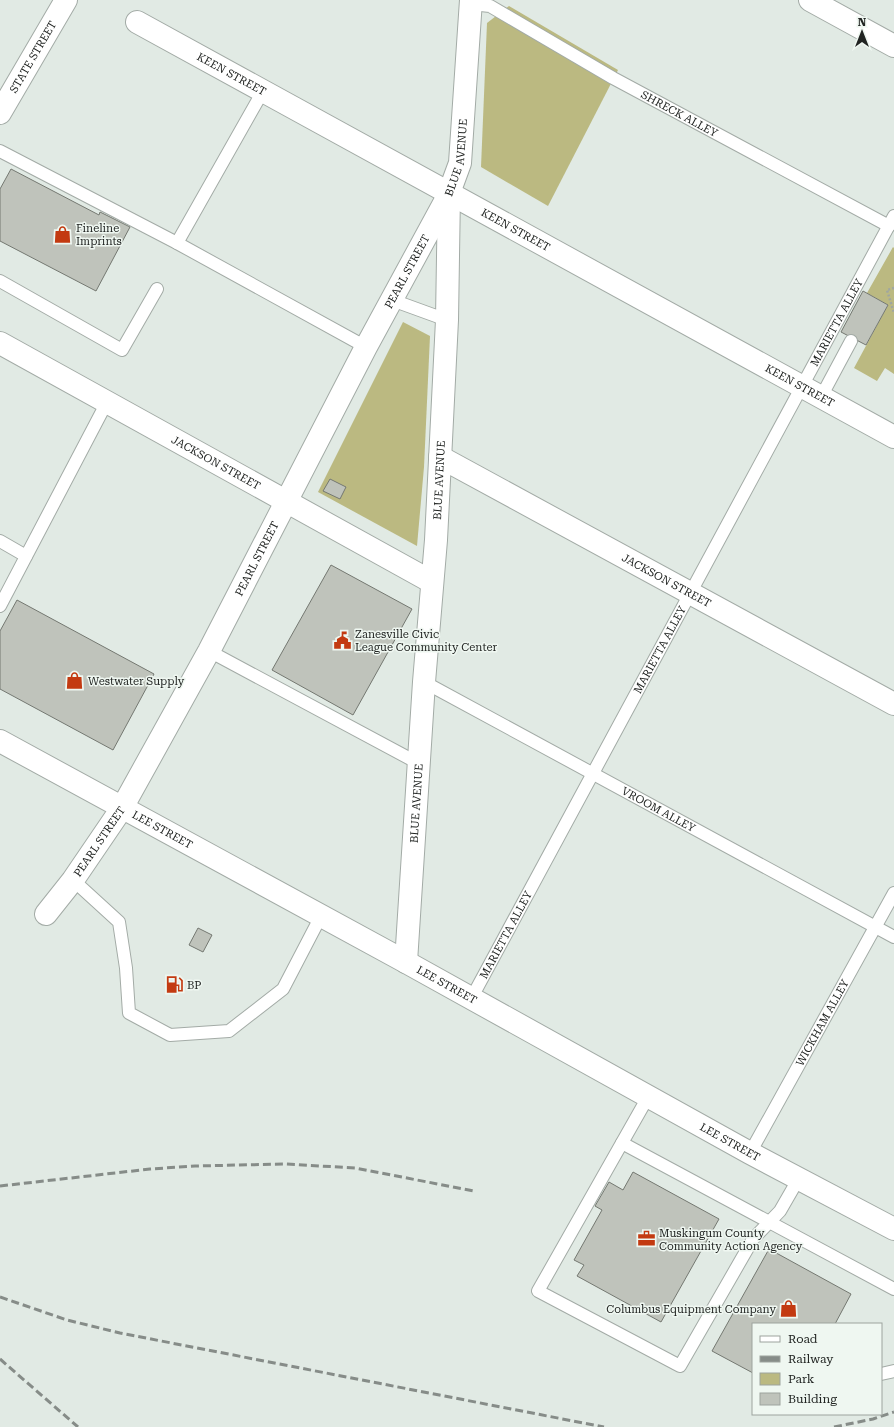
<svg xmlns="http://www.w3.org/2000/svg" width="894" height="1427" viewBox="0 0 894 1427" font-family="'Roboto Serif',serif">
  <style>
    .green { fill: #bbb981 }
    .building { fill: #bfc3bb; stroke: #747871 }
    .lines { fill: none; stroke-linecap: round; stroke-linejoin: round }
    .service-casing { stroke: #a3aba6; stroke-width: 14 }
    .minor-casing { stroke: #a3aba6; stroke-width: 24 }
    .tertiary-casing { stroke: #a3aba6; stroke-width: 24 }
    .secondary-casing { stroke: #a3aba6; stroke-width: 24 }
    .path { stroke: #9fa6a1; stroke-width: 2.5; stroke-dasharray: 2 2; stroke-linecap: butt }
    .service { stroke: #fff; stroke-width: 12 }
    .minor { stroke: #fff; stroke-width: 22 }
    .tertiary { stroke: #fff; stroke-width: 22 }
    .secondary { stroke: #fff; stroke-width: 22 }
    .rail { stroke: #868c88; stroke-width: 3; stroke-dasharray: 8 4; stroke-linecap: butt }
    .labels { text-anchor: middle; stroke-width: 3; stroke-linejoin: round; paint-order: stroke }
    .street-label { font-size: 11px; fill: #212422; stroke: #eff7f1 }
    .poi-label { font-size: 11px; fill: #212422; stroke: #eff7f1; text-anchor: start }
  </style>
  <rect width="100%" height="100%" fill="#e1eae4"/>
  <!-- green -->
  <g class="green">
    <polygon points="509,6 618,70 548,206 481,167 487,23"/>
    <polygon points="893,247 894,248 894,374 885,368 877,381 854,368 888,305 867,293"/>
    <polygon points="403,322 430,336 424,467 417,546 318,492"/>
  </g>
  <!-- building -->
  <g class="building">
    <polygon points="11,169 99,215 100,212 130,227 96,291 0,241 0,189"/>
    <polygon points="863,291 888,305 866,345 841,332"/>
    <polygon points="330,479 346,487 340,499 323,491"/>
    <polygon points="331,565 412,609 353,715 272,670"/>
    <polygon points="17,600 154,674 113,750 0,689 0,631"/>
    <polygon points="198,928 212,935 203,952 189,945"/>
    <polygon points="633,1172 719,1219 661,1322 577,1276 584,1265 574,1260 602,1210 595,1206 609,1182 623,1190"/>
    <polygon points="769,1249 851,1294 835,1324 753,1324 753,1373 712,1351"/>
  </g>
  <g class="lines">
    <defs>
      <g id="service">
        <path id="s1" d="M471,4L490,6L613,78L889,226"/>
        <polyline points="0,151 177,243 366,347"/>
        <polyline points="177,243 263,91"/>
        <polyline points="0,281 122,350 157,289"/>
        <polyline points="392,300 447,320"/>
        <polyline points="821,397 851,341"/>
        <polyline points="0,541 26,556"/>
        <polyline points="0,606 107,402"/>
        <polyline points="209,651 418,763"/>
        <path id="s2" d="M424,682L894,937"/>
        <polyline points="73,880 119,922 126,968 129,1013 170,1035 229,1031 283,989 321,916"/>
        <path id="s3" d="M471,999L894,216"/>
        <polyline points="648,1097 538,1291 680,1366 753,1239 780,1211 799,1178"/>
        <polyline points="622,1143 894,1289"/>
        <path id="s4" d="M750,1153L894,893"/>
        <polyline points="881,1374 894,1371"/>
      </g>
      <g id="minor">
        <polyline points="810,0 894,46"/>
        <path id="s5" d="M137,22L894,437"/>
        <path id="s6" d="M0,343L432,582"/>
        <path id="s7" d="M440,457L894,704"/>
        <path id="s8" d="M46,914L73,880L122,808L209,651L366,347L448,196"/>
        <path id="s9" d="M406,962L424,682L436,540L447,320L449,193L460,163L471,0"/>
      </g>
      <g id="tertiary">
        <path id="s10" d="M0,741L406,962L750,1153L894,1229"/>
      </g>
      <g id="secondary">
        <path id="s11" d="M0,113L66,0"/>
      </g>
    </defs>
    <!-- service casing -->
    <use href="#service" class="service-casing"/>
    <!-- minor casing -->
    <use href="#minor" class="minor-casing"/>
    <!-- tertiary casing -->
    <use href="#tertiary" class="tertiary-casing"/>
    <!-- secondary casing -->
    <use href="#secondary" class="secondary-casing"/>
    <!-- path -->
    <polyline class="path" points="894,288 887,290 894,313"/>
    <!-- service -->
    <use href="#service" class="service"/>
    <!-- minor -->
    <use href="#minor" class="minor"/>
    <!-- tertiary -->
    <use href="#tertiary" class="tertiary"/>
    <!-- secondary -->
    <use href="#secondary" class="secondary"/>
    <!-- rail -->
    <g class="rail">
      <polyline points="0,1186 150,1169 195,1166 285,1164 355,1168 474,1191"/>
      <polyline points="0,1297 67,1320 120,1333 604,1427"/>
      <polyline points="0,1359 78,1427"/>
      <polyline points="834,1427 873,1419 894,1412"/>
    </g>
  </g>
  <!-- icons -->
  <defs>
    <symbol id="shop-bare" viewBox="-9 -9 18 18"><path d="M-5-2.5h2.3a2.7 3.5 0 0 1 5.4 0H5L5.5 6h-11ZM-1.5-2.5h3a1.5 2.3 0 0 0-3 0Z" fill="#c33a11" stroke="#eff7f1" stroke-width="2.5" paint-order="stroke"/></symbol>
    <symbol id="civic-bare" viewBox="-9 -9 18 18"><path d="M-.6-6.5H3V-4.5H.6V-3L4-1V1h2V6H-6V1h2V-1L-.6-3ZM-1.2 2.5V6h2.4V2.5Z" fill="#c33a11" stroke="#eff7f1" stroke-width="2.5" paint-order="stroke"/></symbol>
    <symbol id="fuel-bare" viewBox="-9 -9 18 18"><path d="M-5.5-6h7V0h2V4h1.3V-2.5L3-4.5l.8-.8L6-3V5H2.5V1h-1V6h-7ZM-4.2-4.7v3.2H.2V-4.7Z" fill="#c33a11" stroke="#eff7f1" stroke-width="2.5" paint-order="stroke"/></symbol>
    <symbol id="office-bare" viewBox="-9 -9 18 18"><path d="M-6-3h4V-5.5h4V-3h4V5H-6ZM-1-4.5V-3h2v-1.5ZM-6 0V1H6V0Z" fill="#c33a11" stroke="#eff7f1" stroke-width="2.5" paint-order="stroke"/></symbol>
  </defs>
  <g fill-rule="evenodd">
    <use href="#shop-bare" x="50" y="222" width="25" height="25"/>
    <use href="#civic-bare" x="330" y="628" width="25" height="25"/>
    <use href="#shop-bare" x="62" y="668" width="25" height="25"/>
    <use href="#fuel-bare" x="162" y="972" width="25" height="25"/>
    <use href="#office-bare" x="634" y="1226" width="25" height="25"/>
    <use href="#shop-bare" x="776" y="1296" width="25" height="25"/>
  </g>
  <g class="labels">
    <!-- street labels -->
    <g class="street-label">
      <text dy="4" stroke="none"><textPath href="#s11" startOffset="65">STATE STREET</textPath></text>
      <text dy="4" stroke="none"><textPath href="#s5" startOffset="108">KEEN STREET</textPath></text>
      <text dy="4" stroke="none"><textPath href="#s1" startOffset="237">SHRECK ALLEY</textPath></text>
      <text dy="4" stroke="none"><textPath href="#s9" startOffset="807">BLUE AVENUE</textPath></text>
      <text dy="4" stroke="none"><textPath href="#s5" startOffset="432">KEEN STREET</textPath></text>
      <text dy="4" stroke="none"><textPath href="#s8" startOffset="738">PEARL STREET</textPath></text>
      <text dy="4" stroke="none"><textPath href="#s3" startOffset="769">MARIETTA ALLEY</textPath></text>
      <text dy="4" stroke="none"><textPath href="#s5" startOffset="756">KEEN STREET</textPath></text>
      <text dy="4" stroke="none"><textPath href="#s6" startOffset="247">JACKSON STREET</textPath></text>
      <text dy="4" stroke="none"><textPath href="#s9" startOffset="483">BLUE AVENUE</textPath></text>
      <text dy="4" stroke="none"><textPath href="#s8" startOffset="414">PEARL STREET</textPath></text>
      <text dy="4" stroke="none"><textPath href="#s7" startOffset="258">JACKSON STREET</textPath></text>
      <text dy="4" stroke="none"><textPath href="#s3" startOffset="397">MARIETTA ALLEY</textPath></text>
      <text dy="4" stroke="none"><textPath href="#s9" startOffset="159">BLUE AVENUE</textPath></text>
      <text dy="4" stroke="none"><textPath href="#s2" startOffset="267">VROOM ALLEY</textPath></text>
      <text dy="4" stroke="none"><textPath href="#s10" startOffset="185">LEE STREET</textPath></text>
      <text dy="4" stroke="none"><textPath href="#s8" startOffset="90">PEARL STREET</textPath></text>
      <text dy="4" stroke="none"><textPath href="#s3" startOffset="73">MARIETTA ALLEY</textPath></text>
      <text dy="4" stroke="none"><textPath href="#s10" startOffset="509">LEE STREET</textPath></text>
      <text dy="4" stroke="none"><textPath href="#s4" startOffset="149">WICKHAM ALLEY</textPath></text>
      <text dy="4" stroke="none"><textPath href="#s10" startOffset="833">LEE STREET</textPath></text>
    </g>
    <!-- poi labels -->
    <g class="poi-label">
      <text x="76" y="232">Fineline<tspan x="76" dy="13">Imprints</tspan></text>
      <text x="355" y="638">Zanesville Civic<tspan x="355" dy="13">League Community Center</tspan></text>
      <text x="88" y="685">Westwater Supply</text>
      <text x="187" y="989">BP</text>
      <text x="659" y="1237">Muskingum County<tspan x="659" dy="13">Community Action Agency</tspan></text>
      <text x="776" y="1313" text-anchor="end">Columbus Equipment Company</text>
    </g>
  </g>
  <!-- legend -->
  <rect x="752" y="1323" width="130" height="92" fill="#eff7f1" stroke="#9da39e"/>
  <rect x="760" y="1336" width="20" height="6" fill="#ffffff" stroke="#9da39e"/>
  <text x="788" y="1343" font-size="12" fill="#212422">Road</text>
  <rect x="760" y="1356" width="20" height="6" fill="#868c88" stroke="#9da39e"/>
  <text x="788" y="1363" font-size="12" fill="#212422">Railway</text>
  <rect x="760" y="1373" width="20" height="12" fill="#bbb981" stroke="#9da39e"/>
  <text x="788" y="1383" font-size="12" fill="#212422">Park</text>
  <rect x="760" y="1393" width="20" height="12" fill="#bfc3bb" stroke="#9da39e"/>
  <text x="788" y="1403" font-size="12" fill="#212422">Building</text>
  <!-- north arrow -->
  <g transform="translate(862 32)" stroke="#eff7f1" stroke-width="3" paint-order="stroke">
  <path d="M0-3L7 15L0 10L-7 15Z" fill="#212422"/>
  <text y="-6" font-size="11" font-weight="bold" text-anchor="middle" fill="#212422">N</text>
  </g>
</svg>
